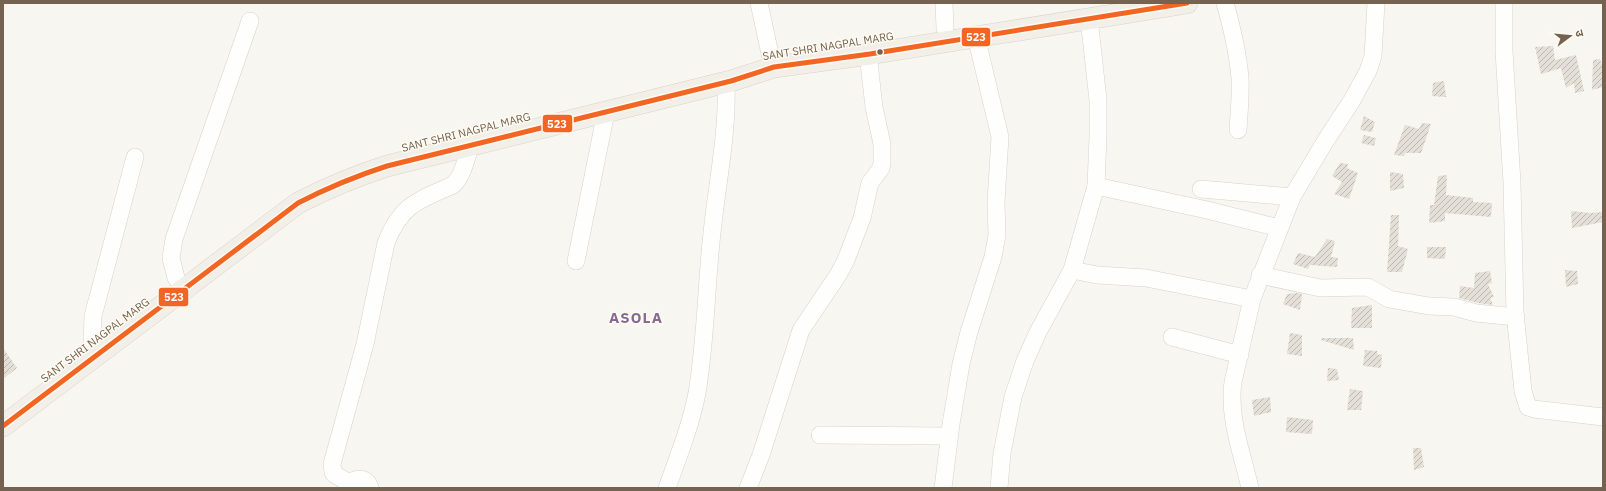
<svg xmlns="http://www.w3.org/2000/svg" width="1606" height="491" viewBox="0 0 1606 491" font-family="'IBM Plex Sans','Noto Sans Devanagari',sans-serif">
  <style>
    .building { fill: url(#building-hatch) }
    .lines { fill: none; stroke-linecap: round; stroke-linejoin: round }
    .minor-casing { stroke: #d7d2cc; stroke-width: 18 }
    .major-casing { stroke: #d9d3cc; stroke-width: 22 }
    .minor { stroke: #fefefd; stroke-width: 17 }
    .major { stroke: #f2efe8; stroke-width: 21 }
    .bus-1-casing { stroke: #fefbf3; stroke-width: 8 }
    .bus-1 { stroke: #f26522; stroke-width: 5 }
    .bus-dot { fill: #766250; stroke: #fefbf3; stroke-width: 1.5 }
    .labels { text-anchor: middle; stroke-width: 3; stroke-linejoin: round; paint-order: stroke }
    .street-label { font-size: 11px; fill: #766250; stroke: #fefbf3 }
    .district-label { font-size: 15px; font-weight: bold; letter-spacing: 1px; fill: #896891; stroke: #fefbf3 }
    .line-badge { stroke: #fefbf3; stroke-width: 1.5 }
    .badge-label { font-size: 11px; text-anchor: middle; font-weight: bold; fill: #fff }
  </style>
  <defs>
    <pattern id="building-hatch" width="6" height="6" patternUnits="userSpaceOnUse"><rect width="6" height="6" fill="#e4dfd7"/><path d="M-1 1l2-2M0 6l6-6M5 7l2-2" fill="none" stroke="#bdb8b1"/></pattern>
  </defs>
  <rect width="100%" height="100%" fill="#f8f6f0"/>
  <!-- building -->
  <g class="building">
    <polygon points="1553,46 1555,60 1576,55 1584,91 1575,93 1574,83 1566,88 1561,68 1541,74 1535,47"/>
    <polygon points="1600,59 1603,68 1603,87 1592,90 1593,60"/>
    <polygon points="1444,81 1446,97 1432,96 1433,83"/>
    <polygon points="1364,116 1375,122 1372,132 1360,130"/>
    <polygon points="1422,123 1431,124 1421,153 1405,153 1404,156 1394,155 1405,125 1419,129"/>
    <polygon points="1364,135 1376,138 1374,146 1361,143"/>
    <polygon points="1340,163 1348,164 1347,168 1358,173 1349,199 1334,194 1342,182 1332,176"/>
    <polygon points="1390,172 1403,174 1404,188 1390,191"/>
    <polygon points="1447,175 1446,195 1473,198 1473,202 1492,203 1491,217 1445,213 1445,221 1429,223 1430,205 1434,205 1438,176"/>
    <polygon points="1571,211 1590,213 1603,212 1603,222 1572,228"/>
    <polygon points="1391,215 1399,215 1398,246 1408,249 1402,272 1387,272"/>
    <polygon points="1327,239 1335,241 1331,257 1338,258 1337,267 1310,265 1308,269 1293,264 1298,253 1315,257"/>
    <polygon points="1427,247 1446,247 1445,259 1427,258"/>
    <polygon points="1565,270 1577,271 1578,284 1566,287"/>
    <polygon points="1490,271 1492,283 1488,284 1494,297 1490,298 1493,305 1478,303 1459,298 1460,286 1474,288 1475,273"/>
    <polygon points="1298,293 1302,294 1300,310 1283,304 1287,294"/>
    <polygon points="1372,305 1372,328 1351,328 1352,308"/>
    <polygon points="1290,333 1302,335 1302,356 1287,354"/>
    <polygon points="1322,338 1353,338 1354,350 1321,340"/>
    <polygon points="3,348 17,368 3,379"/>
    <polygon points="1365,350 1377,351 1378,355 1382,354 1381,368 1363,366"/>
    <polygon points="1328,368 1337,369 1339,380 1327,381"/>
    <polygon points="1350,389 1363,391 1361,410 1347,410"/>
    <polygon points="1270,397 1271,412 1254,416 1252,400"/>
    <polygon points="1287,417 1313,420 1312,434 1286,432"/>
    <polygon points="1413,448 1421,448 1424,467 1414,470"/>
  </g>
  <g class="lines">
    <defs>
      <g id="minor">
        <polyline points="759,3 770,54"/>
        <polyline points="944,3 945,28"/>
        <path d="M1225,3C1232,28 1238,53 1240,78C1241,95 1239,113 1238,130"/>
        <polyline points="1504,3 1504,51 1512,183 1515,313 1523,391 1528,407 1534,409 1603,417"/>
        <polyline points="1096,186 1207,210 1279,228"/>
        <polyline points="1201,189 1292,197"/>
        <polyline points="576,261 606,112"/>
        <polyline points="1072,270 1097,275 1146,278 1252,299"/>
        <polyline points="1260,275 1320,288 1368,287 1389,299 1429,306 1454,307 1476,313 1516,317"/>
        <polyline points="176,278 171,258 174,239 250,21"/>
        <polyline points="1172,337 1240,355"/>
        <polyline points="92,342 93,316 135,157"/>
        <polyline points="820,435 949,436"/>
        <path d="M351,484L334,474L333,472L332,464L365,344L386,243C401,204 418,201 453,185C463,176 466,159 470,146"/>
        <path d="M350,488L355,480C362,478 368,480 370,488"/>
        <path d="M667,488C678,457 691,425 697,393C706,340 706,286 712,233C717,183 728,133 726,83"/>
        <polyline points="748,488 761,455 801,330 838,275 846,260 862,218 870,183 881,168 882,163 882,144 874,107 868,54"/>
        <polyline points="943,488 951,424 961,364 969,332 993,257 997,235 996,202 1000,137 976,36"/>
        <polyline points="999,488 1002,453 1013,397 1025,361 1038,332 1072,270 1096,186 1098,136 1098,100 1089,18"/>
        <path d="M1250,488C1242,453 1228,417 1233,382L1252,299L1292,197L1326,140L1351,102L1368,71L1373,56L1376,3"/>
      </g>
      <path id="major" d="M3,426L298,203C327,188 356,176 387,166L731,81L774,67L870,54L1187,3"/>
    </defs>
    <!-- minor casing -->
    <use href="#minor" class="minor-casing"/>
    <!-- major casing -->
    <use href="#major" class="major-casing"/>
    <!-- minor -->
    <use href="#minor" class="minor"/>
    <!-- major -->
    <use href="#major" class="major"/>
    <defs>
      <path id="bus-1" d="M3,426L298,203C327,188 356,176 387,166L731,81L774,67L870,54L1187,3"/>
    </defs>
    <!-- bus-1 casing -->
    <use href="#bus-1" class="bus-1-casing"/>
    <!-- bus-1 -->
    <use href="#bus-1" class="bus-1"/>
  </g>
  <!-- markers -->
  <circle class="bus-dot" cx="880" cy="52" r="3.5"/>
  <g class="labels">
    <!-- street labels -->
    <g class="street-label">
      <text transform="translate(828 46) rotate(-9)" y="4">SANT SHRI NAGPAL MARG</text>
      <text transform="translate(466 132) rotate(-14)" y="4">SANT SHRI NAGPAL MARG</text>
      <text transform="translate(95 340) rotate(-37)" y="4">SANT SHRI NAGPAL MARG</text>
    </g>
    <!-- district labels -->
    <g class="district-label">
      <text x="636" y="323">ASOLA</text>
    </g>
  </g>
  <g class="line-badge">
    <rect x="961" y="27" width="30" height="20" rx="4" fill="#f26522"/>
    <rect x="542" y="114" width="31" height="19" rx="4" fill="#f26522"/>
    <rect x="158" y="287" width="31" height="20" rx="4" fill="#f26522"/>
  </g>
  <g class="badge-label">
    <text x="976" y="41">523</text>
    <text x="557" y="128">523</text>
    <text x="174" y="301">523</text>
  </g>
  <!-- border -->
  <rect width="1606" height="491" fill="none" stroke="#766250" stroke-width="8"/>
  <!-- north arrow -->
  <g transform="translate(1570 36) rotate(74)" stroke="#fefbf3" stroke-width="3" paint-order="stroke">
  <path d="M0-3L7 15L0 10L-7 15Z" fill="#766250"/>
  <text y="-6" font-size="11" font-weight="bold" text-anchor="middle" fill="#766250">उ</text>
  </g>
</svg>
